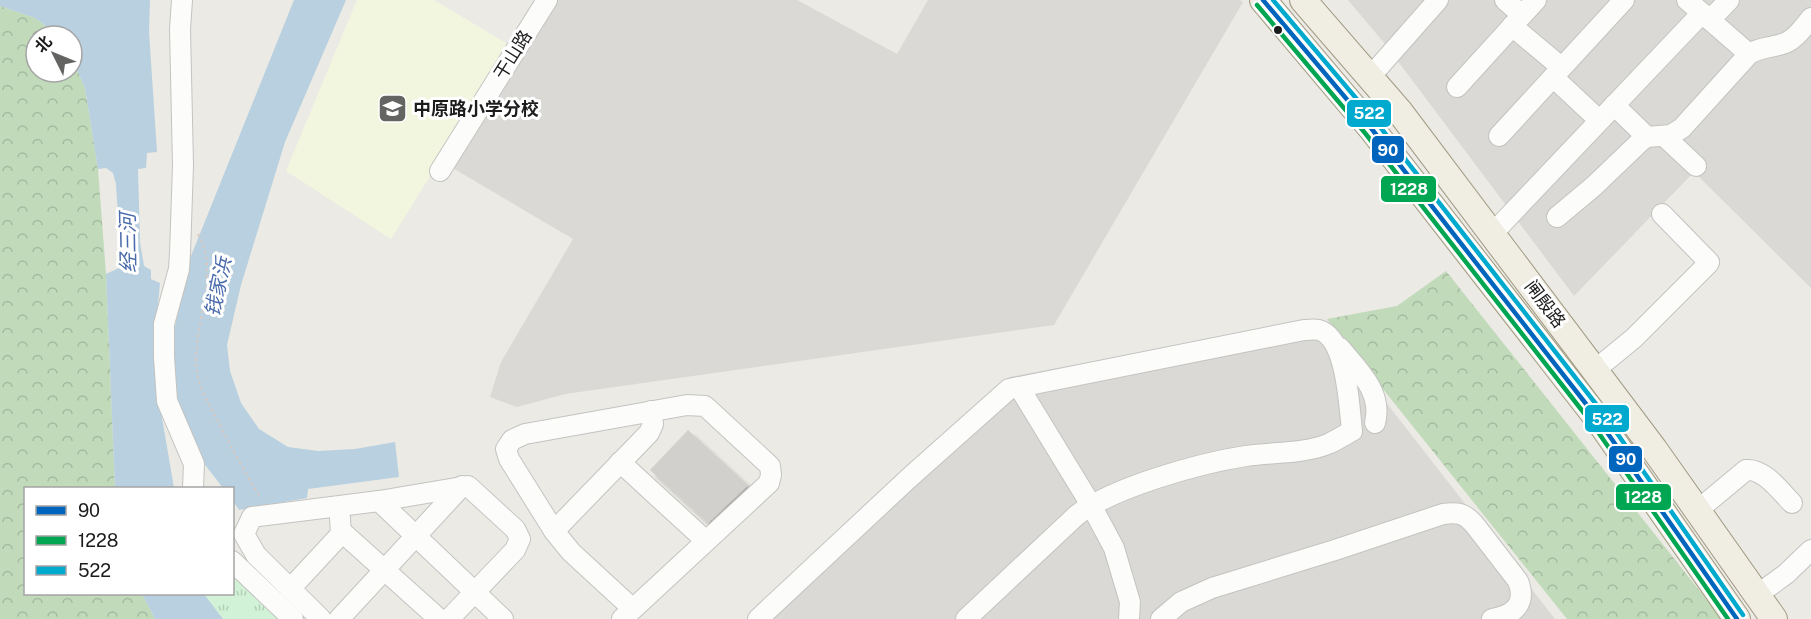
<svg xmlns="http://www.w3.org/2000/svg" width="1811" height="619" viewBox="0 0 1811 619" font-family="'Public Sans','Noto Sans SC',sans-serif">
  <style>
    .residential { fill: #dad9d6 }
    .education { fill: #f3f6df }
    .forest { fill: url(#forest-crowns) }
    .park { fill: url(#park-tufts) }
    .water { fill: #b8d0df }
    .building { fill: #d2d0cc; filter: url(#shadow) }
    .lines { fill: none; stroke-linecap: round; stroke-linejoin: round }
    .minor-casing { stroke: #c3c3c1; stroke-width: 22 }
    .major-casing { stroke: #a19b82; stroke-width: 28 }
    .path { stroke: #d6cac5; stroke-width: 2; stroke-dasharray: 3 3; stroke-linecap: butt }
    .minor { stroke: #fcfcfb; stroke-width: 20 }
    .major { stroke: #f0ede3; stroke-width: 26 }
    .bus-1-casing { stroke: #fff; stroke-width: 9 }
    .bus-2-casing { stroke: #fff; stroke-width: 9 }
    .bus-3-casing { stroke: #fff; stroke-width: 9 }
    .bus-1 { stroke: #0065bd; stroke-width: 4.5 }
    .bus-2 { stroke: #00a651; stroke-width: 4.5 }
    .bus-3 { stroke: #00a9ce; stroke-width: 4.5 }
    .bus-dot { fill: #1c1c1c; stroke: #fff; stroke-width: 2 }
    .labels { text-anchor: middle; stroke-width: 6; stroke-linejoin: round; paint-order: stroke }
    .street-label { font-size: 18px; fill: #1c1c1c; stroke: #fff }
    .poi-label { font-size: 18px; font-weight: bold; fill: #1c1c1c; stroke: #fff; text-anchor: start }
    .water-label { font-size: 20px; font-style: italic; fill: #4a6bab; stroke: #fff }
    .line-badge { stroke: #fff; stroke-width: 2 }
    .badge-label { font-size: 16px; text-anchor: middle; font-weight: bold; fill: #fff }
  </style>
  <defs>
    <pattern id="forest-crowns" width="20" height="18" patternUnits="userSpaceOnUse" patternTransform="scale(1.5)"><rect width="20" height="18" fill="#c1daba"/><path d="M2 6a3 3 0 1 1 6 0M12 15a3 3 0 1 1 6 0" fill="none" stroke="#a5ba9f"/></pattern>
    <pattern id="park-tufts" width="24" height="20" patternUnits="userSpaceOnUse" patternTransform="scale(1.5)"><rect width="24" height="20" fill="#d2f2d7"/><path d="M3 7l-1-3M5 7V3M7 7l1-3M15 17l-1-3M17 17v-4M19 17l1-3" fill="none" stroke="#b4cfb8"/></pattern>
    <filter id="shadow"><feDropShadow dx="5.5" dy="5.5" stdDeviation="1.5" flood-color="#0004"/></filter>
  </defs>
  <rect width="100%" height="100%" fill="#ebeae5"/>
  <!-- residential -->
  <g class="residential">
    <polygon points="554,0 797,0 897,54 928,0 1240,0 1243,2 1054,325 565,394 517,407 490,397 501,362 573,239 451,167"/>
    <polygon points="1348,0 1811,0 1811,288 1694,172 1574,296 1385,44"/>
    <polygon points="1321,319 1555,619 750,619 1009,377"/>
  </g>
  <!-- education -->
  <polygon class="education" points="357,0 434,0 511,46 391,239 286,171"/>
  <!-- forest -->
  <g class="forest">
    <polygon points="0,6 35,18 59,36 36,36 36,72 72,72 72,58 85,88 98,169 106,274 115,488 26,488 26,594 142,594 155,619 0,619"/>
    <polygon points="1446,271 1722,619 1567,619 1327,319 1397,306"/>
  </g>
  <!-- park -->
  <polygon class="park" points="233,569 286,619 223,619 204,594 232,594"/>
  <!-- water -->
  <g class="water">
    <polygon points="0,0 150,0 149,32 157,152 147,153 146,168 138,169 140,242 144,266 151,270 151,279 160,283 154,346 155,377 174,488 115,488 106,274 119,268 121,263 116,184 113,173 106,168 98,169 85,88 72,58 72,36 59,36 35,18 0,6"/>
    <polygon points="294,0 346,0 285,142 241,285 227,345 230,371 241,403 259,429 288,447 318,451 355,449 395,442 399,477 308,489 307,498 239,510 233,501 232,488 223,488 199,457 179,416 170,377 174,332 189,261"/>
    <polygon points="142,594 204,594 223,619 155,619"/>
  </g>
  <!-- building -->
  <polygon class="building" points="688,430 748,485 708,523 650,470"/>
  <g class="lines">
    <defs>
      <g id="minor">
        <polyline points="182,0 180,29 183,165 180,253 179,269 164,324 164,357 167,401 194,464 193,488"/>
        <polyline points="1505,0 1522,15"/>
        <polyline points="1687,0 1749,54"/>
        <polyline points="1710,20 1729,0"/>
        <polyline points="1512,26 1561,67"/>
        <polyline points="1370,77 1438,0"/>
        <polyline points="1553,77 1599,120"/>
        <polyline points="1457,87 1536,0"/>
        <polyline points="1614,105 1647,137"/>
        <polyline points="1499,136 1624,0"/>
        <polyline points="1664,136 1696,166"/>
        <polyline points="440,171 547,0"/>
        <path d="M1557,217L1594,186L1641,141L1647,137L1671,135L1682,128L1749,54C1760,47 1770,48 1782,44C1794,41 1803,28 1811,18"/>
        <polyline points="1492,234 1702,13"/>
        <path d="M1340,348C1358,370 1383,392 1375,423"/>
        <polyline points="1595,370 1634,338 1708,264 1709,262 1704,257 1662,214"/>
        <polyline points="1019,387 1091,505 1114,548 1130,602 1129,619"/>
        <polyline points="620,462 706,541"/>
        <polyline points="379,501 503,619"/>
        <path d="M1698,510L1746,470C1764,468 1781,492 1792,503"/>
        <polyline points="341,531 439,619"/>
        <polyline points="554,531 649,433 653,424 651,411"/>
        <polyline points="232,561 293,619"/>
        <polyline points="290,589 341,534 340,518"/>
        <polyline points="1757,595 1786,574 1811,550"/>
        <polyline points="321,619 256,555 244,534 252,517 379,501 468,486 515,529 520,539 515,550 449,619"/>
        <polyline points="339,619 462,486"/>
        <polyline points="622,619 633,609 769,483 771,475 770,466 705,406 687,405 525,434 512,440 506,449 509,459 554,531 571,552 633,609"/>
        <path d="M758,619L909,478L1009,389L1304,330C1309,330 1314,329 1319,330C1347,338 1349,406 1352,431C1344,435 1336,441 1328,444C1303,454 1272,452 1246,456C1200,463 1114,487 1077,515L966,619"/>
        <path d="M1161,619L1181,602L1212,588L1335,550L1443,514C1458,512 1464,513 1474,524L1518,581C1527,604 1514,615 1492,619"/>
      </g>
      <g id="major">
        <polyline points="1263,0 1371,128 1597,418 1737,619"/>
        <polyline points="1303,0 1400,112 1654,449 1774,619"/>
      </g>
    </defs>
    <!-- minor casing -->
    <use href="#minor" class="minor-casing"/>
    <!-- major casing -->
    <use href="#major" class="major-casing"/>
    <!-- path -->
    <path class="path" d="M198,234C222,277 191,326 197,371C199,388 208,403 216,417C230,445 244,472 261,498"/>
    <!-- minor -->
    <use href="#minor" class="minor"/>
    <!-- major -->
    <use href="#major" class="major"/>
    <defs>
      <polyline id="bus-1" points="1263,0 1371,128 1597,418 1737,619"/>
      <polyline id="bus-2" points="1257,5 1365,133 1591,422 1728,619"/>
      <polyline id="bus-3" points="1273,0 1377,123 1603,413 1743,615"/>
    </defs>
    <!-- bus-1 casing -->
    <use href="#bus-1" class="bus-1-casing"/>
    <!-- bus-2 casing -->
    <use href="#bus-2" class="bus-2-casing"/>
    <!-- bus-3 casing -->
    <use href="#bus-3" class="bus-3-casing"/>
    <!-- bus-1 -->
    <use href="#bus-1" class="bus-1"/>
    <!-- bus-2 -->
    <use href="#bus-2" class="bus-2"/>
    <!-- bus-3 -->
    <use href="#bus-3" class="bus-3"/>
  </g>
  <!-- icons -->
  <defs>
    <symbol id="school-square" viewBox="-11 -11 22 22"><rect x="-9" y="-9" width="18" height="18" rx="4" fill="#646462" stroke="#fff"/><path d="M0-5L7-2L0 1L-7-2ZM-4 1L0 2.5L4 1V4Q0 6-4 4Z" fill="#fff"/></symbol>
  </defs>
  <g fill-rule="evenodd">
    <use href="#school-square" x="376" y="92" width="33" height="33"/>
  </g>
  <!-- markers -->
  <circle class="bus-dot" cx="1278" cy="30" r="5"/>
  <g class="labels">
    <!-- street labels -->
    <g class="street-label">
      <text transform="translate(513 55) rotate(-58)" y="6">干山路</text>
      <text transform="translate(1545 304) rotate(53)" y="6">闸殷路</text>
    </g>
    <!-- poi labels -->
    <g class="poi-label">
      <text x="413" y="115">中原路小学分校</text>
    </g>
    <!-- water labels -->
    <g class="water-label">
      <text transform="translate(128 243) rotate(-91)" y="7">经三河</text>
      <text transform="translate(218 287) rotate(-78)" y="7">钱家浜</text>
    </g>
  </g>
  <g class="line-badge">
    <rect x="1346" y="99" width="46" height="29" rx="6" fill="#00a9ce"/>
    <rect x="1371" y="135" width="34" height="29" rx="6" fill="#0065bd"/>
    <rect x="1380" y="175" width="57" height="28" rx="6" fill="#00a651"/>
    <rect x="1584" y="404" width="46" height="29" rx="6" fill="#00a9ce"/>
    <rect x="1608" y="445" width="35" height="28" rx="6" fill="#0065bd"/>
    <rect x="1615" y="483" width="57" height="28" rx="6" fill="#00a651"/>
  </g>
  <g class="badge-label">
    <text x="1369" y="119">522</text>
    <text x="1388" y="156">90</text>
    <text x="1409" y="195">1228</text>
    <text x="1607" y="425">522</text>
    <text x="1626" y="465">90</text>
    <text x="1643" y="503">1228</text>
  </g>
  <!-- legend -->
  <rect x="24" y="487" width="210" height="108" fill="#ffffff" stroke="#a4a4a4" stroke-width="1.5"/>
  <rect x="36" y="506" width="30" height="9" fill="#0065bd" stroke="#a4a4a4" stroke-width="1.5"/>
  <text x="78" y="517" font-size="18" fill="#1c1c1c">90</text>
  <rect x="36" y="536" width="30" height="9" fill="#00a651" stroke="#a4a4a4" stroke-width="1.5"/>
  <text x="78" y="547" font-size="18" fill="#1c1c1c">1228</text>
  <rect x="36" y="566" width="30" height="9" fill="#00a9ce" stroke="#a4a4a4" stroke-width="1.5"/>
  <text x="78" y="577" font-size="18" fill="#1c1c1c">522</text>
  <!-- north arrow -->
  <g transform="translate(54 54) rotate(313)"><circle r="28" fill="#ffffff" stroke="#a4a4a4" stroke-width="1.5"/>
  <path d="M0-4.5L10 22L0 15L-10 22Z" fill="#646462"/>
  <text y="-9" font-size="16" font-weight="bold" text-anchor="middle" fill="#1c1c1c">北</text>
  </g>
</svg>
